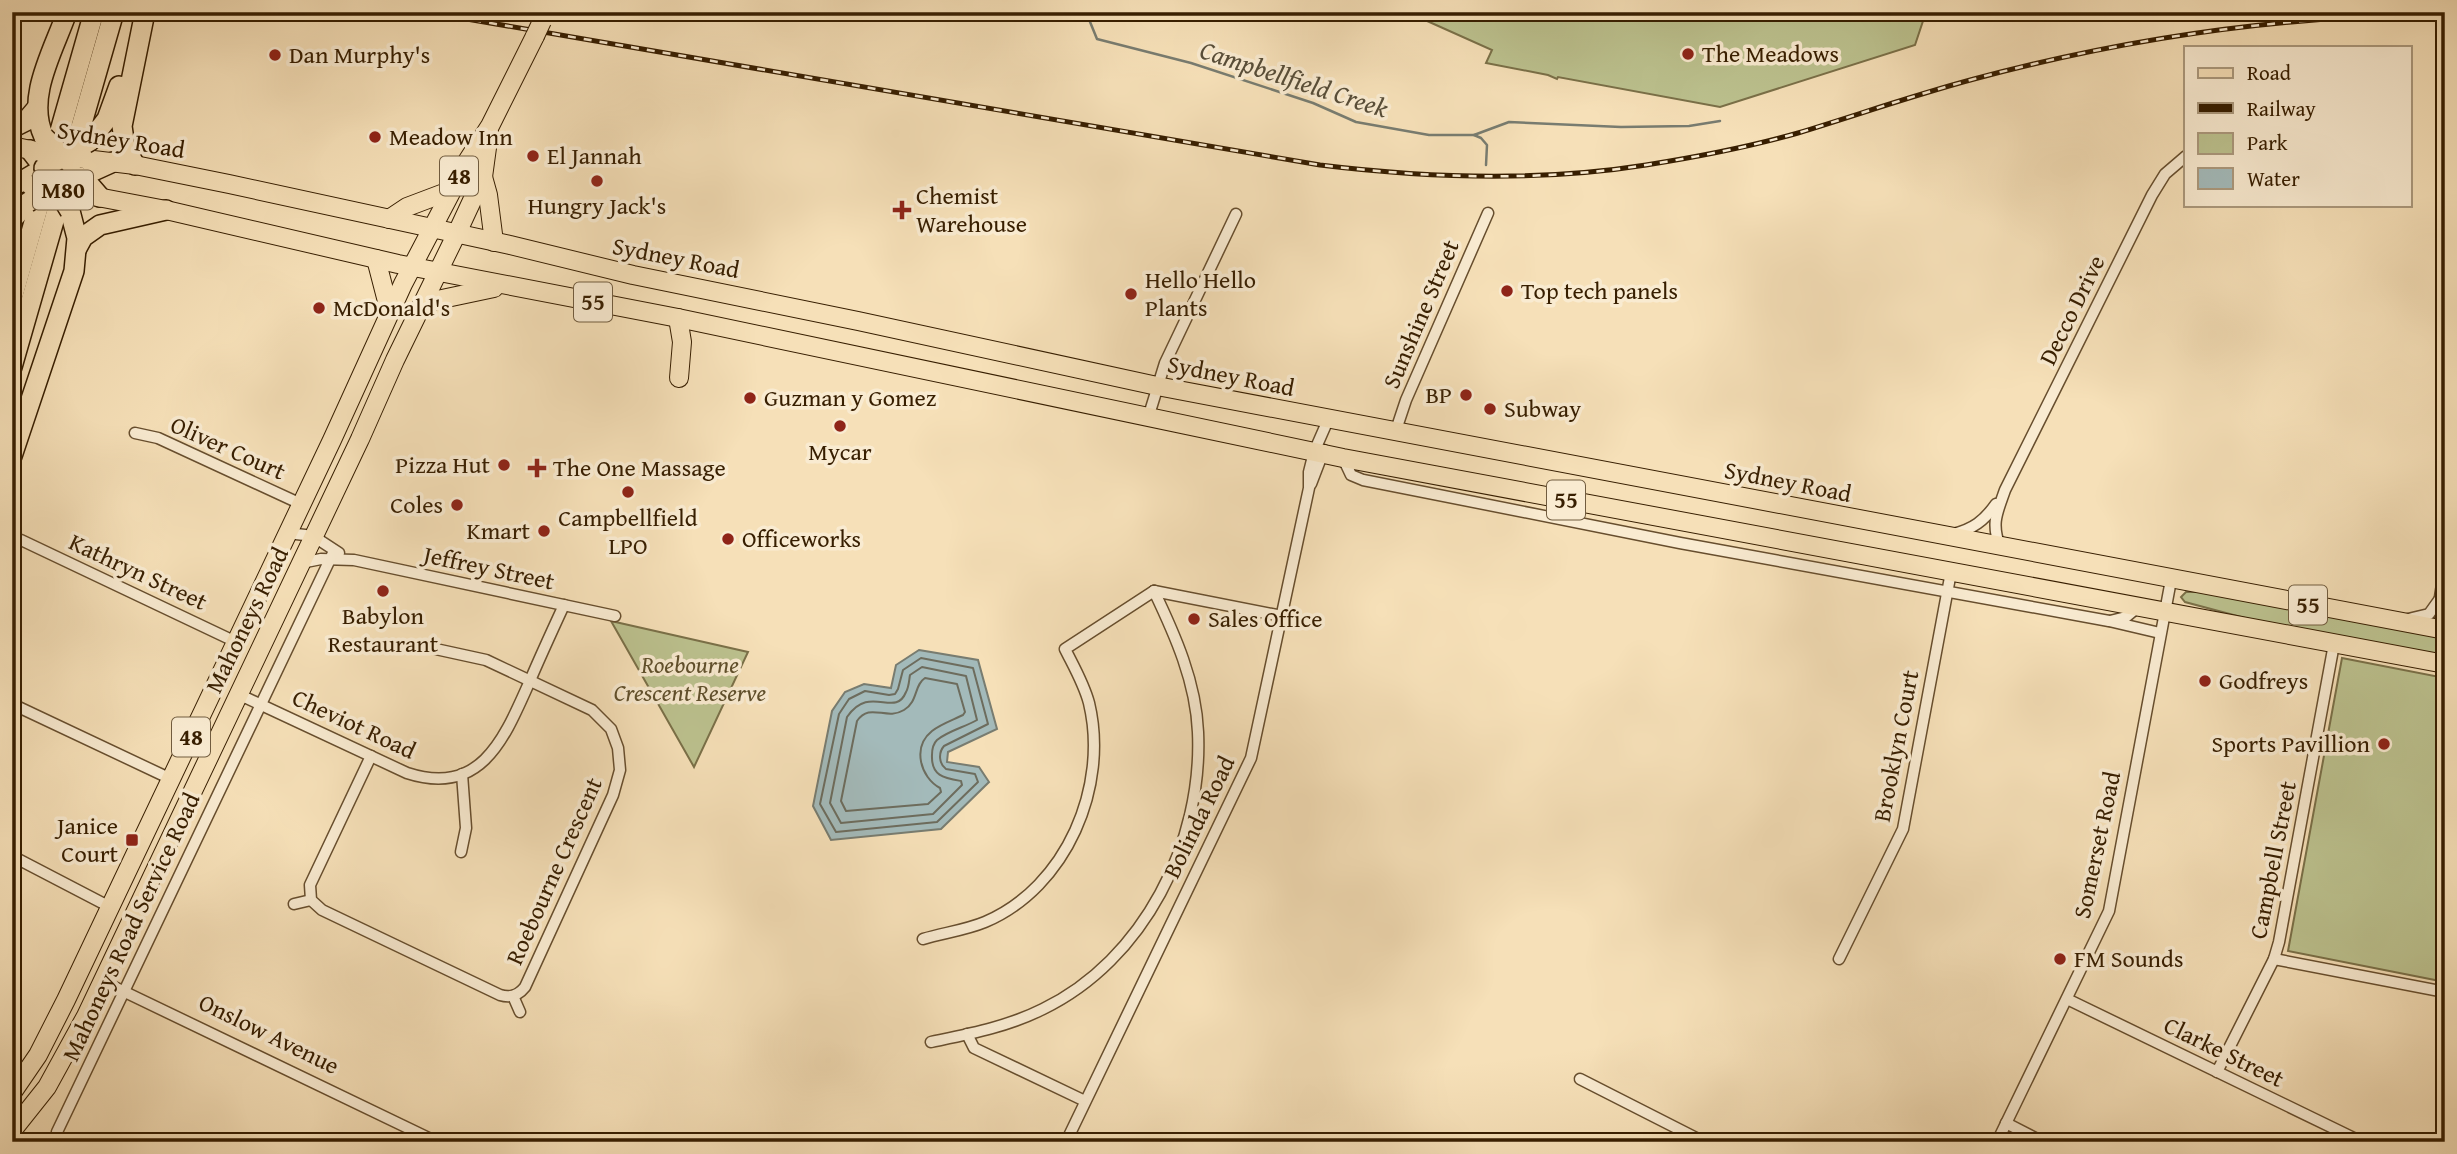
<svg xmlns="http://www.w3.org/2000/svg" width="2457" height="1154" viewBox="0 0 2457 1154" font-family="'Gentium Book Plus',serif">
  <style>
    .green { fill: #bcc28f; stroke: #7a7048; stroke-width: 2 }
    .water { fill: #a3baba; stroke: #787c70; stroke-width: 2 }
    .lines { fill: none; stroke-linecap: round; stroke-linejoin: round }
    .shore { stroke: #6d6c5d; stroke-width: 2 }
    .stream { stroke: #787c70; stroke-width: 2.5 }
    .minor-casing { stroke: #674e2e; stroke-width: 13 }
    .primary-casing { stroke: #371e00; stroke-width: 20 }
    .trunk-casing { stroke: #371e00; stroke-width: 20 }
    .motorway-casing { stroke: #371e00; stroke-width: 22 }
    .minor { stroke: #f9ebd1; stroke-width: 10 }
    .primary { stroke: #f6e0b8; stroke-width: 18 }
    .trunk { stroke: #f6e0b8; stroke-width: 18 }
    .motorway { stroke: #f6e0b8; stroke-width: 19 }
    .rail-casing { stroke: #371e00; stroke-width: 5 }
    .rail { stroke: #f9ebd1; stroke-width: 2.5; stroke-dasharray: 8; stroke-linecap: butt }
    .primary-bridge-casing { stroke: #371e00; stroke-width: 20; stroke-linecap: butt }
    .trunk-bridge-casing { stroke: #371e00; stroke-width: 20; stroke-linecap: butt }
    .motorway-bridge-casing { stroke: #371e00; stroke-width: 22; stroke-linecap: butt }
    .primary-bridge { stroke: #f6e0b8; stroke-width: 18 }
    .trunk-bridge { stroke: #f6e0b8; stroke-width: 18 }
    .motorway-bridge { stroke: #f6e0b8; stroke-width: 19 }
    .poi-dot { fill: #8f2418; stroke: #f9ebd1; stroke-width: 2.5 }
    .labels { text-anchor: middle; stroke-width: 7; stroke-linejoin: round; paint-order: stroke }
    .shield { fill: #f9ebd1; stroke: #715c3f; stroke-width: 2 }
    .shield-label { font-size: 23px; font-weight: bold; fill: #371e00 }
    .poi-label { font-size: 24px; fill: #371e00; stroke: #f9ebd1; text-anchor: start }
    .street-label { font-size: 24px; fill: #371e00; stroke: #f9ebd1 }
    .park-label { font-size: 24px; font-style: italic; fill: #5f4f2b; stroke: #f9ebd1 }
    .water-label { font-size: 26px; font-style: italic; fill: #574d38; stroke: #f9ebd1 }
  </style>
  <rect width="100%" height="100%" fill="#f6e0b8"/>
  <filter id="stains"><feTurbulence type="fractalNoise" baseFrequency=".00286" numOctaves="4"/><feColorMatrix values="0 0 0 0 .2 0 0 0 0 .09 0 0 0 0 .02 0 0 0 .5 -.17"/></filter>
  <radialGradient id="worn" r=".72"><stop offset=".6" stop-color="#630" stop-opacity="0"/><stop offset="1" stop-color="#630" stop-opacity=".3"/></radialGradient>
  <!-- green -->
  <g class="green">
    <polygon points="1407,12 1926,12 1915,45 1720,107 1558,77 1557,79 1548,75 1486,63 1492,50"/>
    <polygon points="2186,592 2202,592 2445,637 2445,656 2256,621 2185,602 2181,597"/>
    <polygon points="611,621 748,652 694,767"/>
    <polygon points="2342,658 2445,678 2445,982 2288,951"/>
  </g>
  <!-- water -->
  <polygon class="water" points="919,650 978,660 997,729 948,752 947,762 979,767 989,782 941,829 831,840 813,806 832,711 845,692 864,684 891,688 896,665"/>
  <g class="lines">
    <!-- shore -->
    <g class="shore">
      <path d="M921,658L973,668L988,724L944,746C938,753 939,764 946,769L975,774L978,782L937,822L836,832L820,804L839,714L849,699L865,691L889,695L895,694L898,689L903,670Z"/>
      <path d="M922,667L966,676L977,720C965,727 948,731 937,740C933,744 932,749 932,755C931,776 944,778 961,781L962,785L933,814L841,823L830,803L847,717C870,683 895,719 906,692C909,687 909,680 910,675Z"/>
      <path d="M925,678L957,684L965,712L963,715C953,720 941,724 932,731C912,747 920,777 940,788L941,792L928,804L846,811L841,801L857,721C870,702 886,721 904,710C918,702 914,685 925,678Z"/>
    </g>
    <!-- stream -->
    <g class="stream">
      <polyline points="1086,12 1097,39 1191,63 1313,103 1356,122 1429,135 1474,135 1509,122 1621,127 1689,126 1720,121"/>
      <polyline points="1474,135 1481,138 1487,145 1486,165"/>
    </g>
    <defs>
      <g id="minor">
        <polyline points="1148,418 1165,363 1236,214"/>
        <polyline points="135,433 158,438 301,504"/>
        <polyline points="1395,433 1406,400 1488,213"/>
        <polyline points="1343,458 1351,475 1363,480 1680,543 2109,621 2160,633"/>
        <polyline points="1311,484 1324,450"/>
        <polyline points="288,533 313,536 339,553"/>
        <path d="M1953,534C1973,529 1984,521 1996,504"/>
        <polyline points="21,540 236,642"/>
        <path d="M2000,547C1991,523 1997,513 2005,490L2152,195L2165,174L2186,156"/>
        <polyline points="301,563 321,559 354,560 615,616"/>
        <path d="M2445,569C2442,588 2434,611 2445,628"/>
        <polyline points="1154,591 1282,616"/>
        <polyline points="2408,619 2429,614 2439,600"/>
        <polyline points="2110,621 2126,617 2138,607"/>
        <path d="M238,694L407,773C481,797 504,739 529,683C540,657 552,631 564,605"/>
        <polyline points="12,704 171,779"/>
        <path d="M371,756L310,885L311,900L322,910L500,995C510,998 518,996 525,987L613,795L620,770L618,748L611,729L592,710L486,660L431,648"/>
        <polyline points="461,852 466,828 462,774"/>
        <polyline points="12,856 110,907"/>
        <polyline points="294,904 311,900"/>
        <path d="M923,939C943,933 966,930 985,922C1067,887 1109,786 1089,703C1084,684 1074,667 1065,649L1154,591"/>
        <polyline points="1839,959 1903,829 1951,572"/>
        <polyline points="2274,959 2445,992"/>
        <polyline points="102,981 437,1142"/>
        <polyline points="513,996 520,1012"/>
        <polyline points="2067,999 2362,1142"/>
        <polyline points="967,1034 974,1048 1085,1101"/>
        <path d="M931,1042C969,1034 1007,1027 1043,1009C1144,960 1203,842 1198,732C1196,682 1175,635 1154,591"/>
        <polyline points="2217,1072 2274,959 2279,942 2334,644"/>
        <polyline points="1580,1079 1704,1142"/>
        <polyline points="2006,1123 2043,1142"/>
        <polyline points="57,1132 334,551"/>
        <polyline points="1066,1142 1251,758 1309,488 1309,472 1314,452 1328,420"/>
        <polyline points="1997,1142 2109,911 2171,580"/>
      </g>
      <g id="primary">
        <polyline points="12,1093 38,1055 66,1000 332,440 403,284 468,160 490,126 535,36"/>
        <polyline points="12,1131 47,1087 86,1016 360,439 395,360 457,233 483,177 489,133"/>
      </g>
      <g id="trunk">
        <polyline points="12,146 40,152"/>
        <polyline points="85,159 135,165 229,184 510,245 633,275 858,321 1157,386 2445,630"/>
        <polyline points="483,177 488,195 494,242"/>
        <polyline points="87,195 166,210 398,264 678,318 1343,458 2445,664"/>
        <polyline points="389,219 407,207 452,190"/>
        <polyline points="376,259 390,313"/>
        <polyline points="423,303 494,288"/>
        <polyline points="678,318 682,342 679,378"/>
      </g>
      <g id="motorway">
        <polyline points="12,128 26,121 37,108"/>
        <path d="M44,137C25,97 54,50 67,12"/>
        <polyline points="90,141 107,119 119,86"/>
        <polyline points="135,165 125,147 122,126 145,12"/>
        <polyline points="81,175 100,197"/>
        <polyline points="80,177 113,162"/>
        <polyline points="19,183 44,168 30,150"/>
        <polyline points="12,220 27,203"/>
        <polyline points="77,248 83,237 100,225 166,210"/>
        <polyline points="12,299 94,12"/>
        <polyline points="12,367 114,12"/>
        <polyline points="12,456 74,271 77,238 70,211"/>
      </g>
    </defs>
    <!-- minor casing -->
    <use href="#minor" class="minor-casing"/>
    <!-- primary casing -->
    <use href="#primary" class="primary-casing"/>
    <!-- trunk casing -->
    <use href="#trunk" class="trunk-casing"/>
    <!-- motorway casing -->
    <use href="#motorway" class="motorway-casing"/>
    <!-- minor -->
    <use href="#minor" class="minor"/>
    <!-- primary -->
    <use href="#primary" class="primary"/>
    <!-- trunk -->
    <use href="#trunk" class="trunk"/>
    <!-- motorway -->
    <use href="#motorway" class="motorway"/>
    <defs>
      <path id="rail" d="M426,12L1320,165C1427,178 1539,182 1646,165C1697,157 1749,147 1798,133C1857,115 1914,95 1974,79C2127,38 2286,15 2445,15"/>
    </defs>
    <!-- rail casing -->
    <use href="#rail" class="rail-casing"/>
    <!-- rail -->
    <use href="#rail" class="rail"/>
    <defs>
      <polyline id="primary-bridge" points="535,36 542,21"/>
      <g id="trunk-bridge">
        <polyline points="40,152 85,159"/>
        <polyline points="30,185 75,193"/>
      </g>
      <g id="motorway-bridge">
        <polyline points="44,137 71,164"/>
        <path d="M27,203C43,191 62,186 80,177"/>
        <polyline points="70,211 44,168 90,141"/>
      </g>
    </defs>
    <!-- primary-bridge casing -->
    <use href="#primary-bridge" class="primary-bridge-casing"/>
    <!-- trunk-bridge casing -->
    <use href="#trunk-bridge" class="trunk-bridge-casing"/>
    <!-- motorway-bridge casing -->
    <use href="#motorway-bridge" class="motorway-bridge-casing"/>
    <!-- primary-bridge -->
    <use href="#primary-bridge" class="primary-bridge"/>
    <!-- trunk-bridge -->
    <use href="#trunk-bridge" class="trunk-bridge"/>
    <!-- motorway-bridge -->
    <use href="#motorway-bridge" class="motorway-bridge"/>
  </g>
  <!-- markers -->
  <g class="poi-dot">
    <circle cx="1688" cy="54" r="7"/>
    <circle cx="275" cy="55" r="7"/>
    <circle cx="375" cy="137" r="7"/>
    <circle cx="533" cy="156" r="7"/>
    <circle cx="597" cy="181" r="7"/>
    <path d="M898.5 199.5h7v7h7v7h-7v7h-7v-7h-7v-7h7z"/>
    <circle cx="1507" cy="291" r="7"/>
    <circle cx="1131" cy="294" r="7"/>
    <circle cx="319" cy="308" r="7"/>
    <circle cx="1466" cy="395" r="7"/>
    <circle cx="750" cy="398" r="7"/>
    <circle cx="1490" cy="409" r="7"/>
    <circle cx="840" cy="426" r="7"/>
    <circle cx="504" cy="465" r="7"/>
    <path d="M533.5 457.5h7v7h7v7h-7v7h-7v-7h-7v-7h7z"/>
    <circle cx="628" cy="492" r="7"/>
    <circle cx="457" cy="505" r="7"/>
    <circle cx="544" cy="531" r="7"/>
    <circle cx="728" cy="539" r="7"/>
    <circle cx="383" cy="591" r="7"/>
    <circle cx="1194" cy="619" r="7"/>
    <circle cx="2205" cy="681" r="7"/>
    <circle cx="2384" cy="744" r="7"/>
    <rect x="125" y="833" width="14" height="14" rx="3.5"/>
    <circle cx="2060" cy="959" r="7"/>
  </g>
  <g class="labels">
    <!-- shield labels -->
    <g class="shield">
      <rect x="440" y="156.5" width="38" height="39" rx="5"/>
      <rect x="33" y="170.5" width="60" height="39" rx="5"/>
      <rect x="574" y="282.5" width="38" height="39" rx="5"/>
      <rect x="1547" y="480.5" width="38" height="39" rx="5"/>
      <rect x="2289" y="585.5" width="38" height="39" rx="5"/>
      <rect x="172" y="717.5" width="38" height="39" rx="5"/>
    </g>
    <g class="shield-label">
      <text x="459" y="184">48</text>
      <text x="63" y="198">M80</text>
      <text x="593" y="310">55</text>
      <text x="1566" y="508">55</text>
      <text x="2308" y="613">55</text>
      <text x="191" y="745">48</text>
    </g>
    <!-- poi labels -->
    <g class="poi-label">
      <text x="1702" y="62">The Meadows</text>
      <text x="289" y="63">Dan Murphy's</text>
      <text x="389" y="145">Meadow Inn</text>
      <text x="547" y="164">El Jannah</text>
      <text x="916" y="204">Chemist<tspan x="916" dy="28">Warehouse</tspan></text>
      <text x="597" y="214" text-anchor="middle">Hungry Jack's</text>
      <text x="1145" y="288">Hello Hello<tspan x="1145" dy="28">Plants</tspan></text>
      <text x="1521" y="299">Top tech panels</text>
      <text x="333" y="316">McDonald's</text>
      <text x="1452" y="403" text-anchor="end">BP</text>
      <text x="764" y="406">Guzman y Gomez</text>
      <text x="1504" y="417">Subway</text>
      <text x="840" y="460" text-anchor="middle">Mycar</text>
      <text x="490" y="473" text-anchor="end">Pizza Hut</text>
      <text x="553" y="476">The One Massage</text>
      <text x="443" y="513" text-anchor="end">Coles</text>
      <text x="628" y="526" text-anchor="middle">Campbellfield<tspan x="628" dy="28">LPO</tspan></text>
      <text x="530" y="539" text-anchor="end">Kmart</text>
      <text x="742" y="547">Officeworks</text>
      <text x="383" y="624" text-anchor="middle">Babylon<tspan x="383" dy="28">Restaurant</tspan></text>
      <text x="1208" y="627">Sales Office</text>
      <text x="2219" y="689">Godfreys</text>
      <text x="2370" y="752" text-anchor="end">Sports Pavillion</text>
      <text x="118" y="834" text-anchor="end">Janice<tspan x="118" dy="28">Court</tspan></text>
      <text x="2074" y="967">FM Sounds</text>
    </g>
    <!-- street labels -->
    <g class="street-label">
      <text transform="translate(121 140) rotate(9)" y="8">Sydney Road</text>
      <text transform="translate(676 258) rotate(11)" y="8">Sydney Road</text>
      <text transform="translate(2072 310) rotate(-64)" y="8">Decco Drive</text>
      <text transform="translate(1421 314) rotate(-67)" y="8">Sunshine Street</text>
      <text transform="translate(1231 376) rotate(11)" y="8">Sydney Road</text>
      <text transform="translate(228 448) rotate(24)" y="8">Oliver Court</text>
      <text transform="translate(1788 482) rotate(11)" y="8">Sydney Road</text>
      <text transform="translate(489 568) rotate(12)" y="8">Jeffrey Street</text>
      <text transform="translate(138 572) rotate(25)" y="8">Kathryn Street</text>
      <text transform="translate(247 620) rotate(-64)" y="8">Mahoneys Road</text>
      <text transform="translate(354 724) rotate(25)" y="8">Cheviot Road</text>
      <text transform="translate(1896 746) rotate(-79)" y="8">Brooklyn Court</text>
      <text transform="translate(1199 817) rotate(-64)" y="8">Bolinda Road</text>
      <text transform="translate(2097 845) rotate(-78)" y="8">Somerset Road</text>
      <text transform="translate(2273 860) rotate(-79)" y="8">Campbell Street</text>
      <text transform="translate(554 871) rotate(-66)" y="8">Roebourne Crescent</text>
      <text transform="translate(131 927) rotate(-65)" y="8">Mahoneys Road Service Road</text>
      <text transform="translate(269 1034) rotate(26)" y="8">Onslow Avenue</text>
      <text transform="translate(2224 1052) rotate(26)" y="8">Clarke Street</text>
    </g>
    <!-- park labels -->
    <g class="park-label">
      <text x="690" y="673">Roebourne<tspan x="690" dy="28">Crescent Reserve</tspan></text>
    </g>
    <!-- water labels -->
    <g class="water-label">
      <text transform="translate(1294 79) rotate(18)" y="9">Campbellfield Creek</text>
    </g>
  </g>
  <!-- margin -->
  <rect width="2457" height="1154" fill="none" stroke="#f6e0b8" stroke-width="42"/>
  <rect x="14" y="14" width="2429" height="1126" fill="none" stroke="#371e00" stroke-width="3.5"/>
  <rect x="21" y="21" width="2415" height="1112" fill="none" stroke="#371e00" stroke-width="2"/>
  <!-- legend -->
  <rect x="2184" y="46" width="228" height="161" fill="#f9ebd1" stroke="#ab997d" stroke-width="2"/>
  <rect x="2198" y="68" width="35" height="10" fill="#f6e0b8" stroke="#ab997d" stroke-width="2"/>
  <text x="2247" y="80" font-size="21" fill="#371e00">Road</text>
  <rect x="2198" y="103" width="35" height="10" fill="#371e00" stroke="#ab997d" stroke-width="2"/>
  <text x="2247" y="116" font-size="21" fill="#371e00">Railway</text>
  <rect x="2198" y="133" width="35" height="21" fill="#bcc28f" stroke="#ab997d" stroke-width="2"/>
  <text x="2247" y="150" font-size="21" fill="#371e00">Park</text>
  <rect x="2198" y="168" width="35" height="21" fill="#a3baba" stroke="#ab997d" stroke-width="2"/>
  <text x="2247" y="186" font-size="21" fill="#371e00">Water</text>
  <rect width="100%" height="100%" filter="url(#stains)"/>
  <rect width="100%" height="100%" fill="url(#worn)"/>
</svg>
